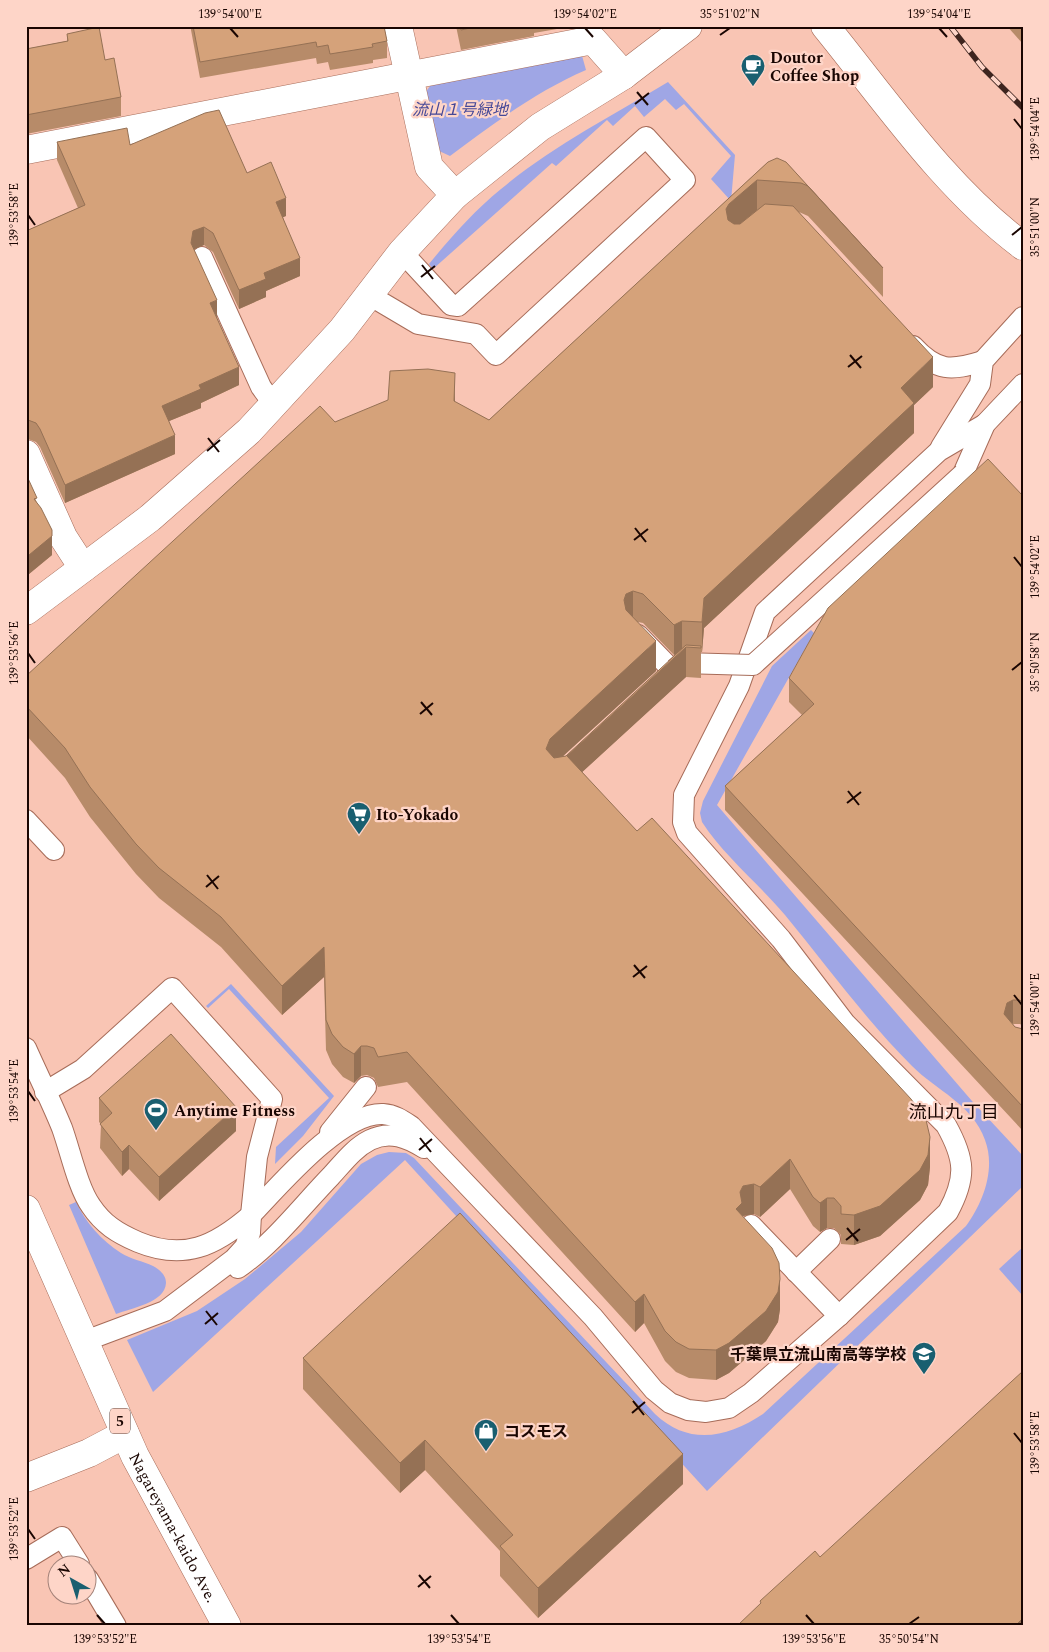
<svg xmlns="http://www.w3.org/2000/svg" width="1049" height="1652" viewBox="0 0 1049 1652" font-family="Spectral,'Noto Sans JP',serif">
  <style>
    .green { fill: #9fa6e5 }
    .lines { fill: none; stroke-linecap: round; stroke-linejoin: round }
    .lane-casing { stroke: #a76c59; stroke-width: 22 }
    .street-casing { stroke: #a76c59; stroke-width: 29 }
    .secondary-casing { stroke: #a76c59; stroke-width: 29 }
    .primary-casing { stroke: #a76c59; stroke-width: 29 }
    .lane { stroke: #fff; stroke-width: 20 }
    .street { stroke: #fff; stroke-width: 28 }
    .secondary { stroke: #fff; stroke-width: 28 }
    .primary { stroke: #fff; stroke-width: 28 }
    .rail-casing { stroke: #3e251f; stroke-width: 5.5 }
    .rail { stroke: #fed5c8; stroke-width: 4; stroke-dasharray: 11; stroke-linecap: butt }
    .lane-bridge-casing { stroke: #a76c59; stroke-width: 22; stroke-linecap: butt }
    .lane-bridge { stroke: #fff; stroke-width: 20 }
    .wall { fill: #b78b69; fill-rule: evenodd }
    .shaded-wall { fill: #957155 }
    .building { fill: #d5a27a; stroke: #957155 }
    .ticks { fill: none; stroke: #1a0602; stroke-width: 2 }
    .labels { text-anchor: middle; stroke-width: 4.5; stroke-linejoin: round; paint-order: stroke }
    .shield { fill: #fed5c8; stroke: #5e443d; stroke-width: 1 }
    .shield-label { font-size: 15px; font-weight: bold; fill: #1a0602 }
    .poi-label { font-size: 16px; font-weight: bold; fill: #1a0602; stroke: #fed5c8; text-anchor: start }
    .park-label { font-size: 16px; font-style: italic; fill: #464897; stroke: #fed5c8 }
    .street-label { font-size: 16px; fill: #1a0602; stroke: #fed5c8 }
    .neighbourhood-label { font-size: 18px; fill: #1a0602; stroke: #fed5c8 }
    .neatline { fill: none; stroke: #1a0602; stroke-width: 2 }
    .ticks-label { font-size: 12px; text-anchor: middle; fill: #1a0602 }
  </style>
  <rect width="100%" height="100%" fill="#f9c5b4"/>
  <!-- green -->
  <g class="green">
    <path d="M581,52L586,70C537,91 493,124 450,156L437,150L425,93L433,82Z"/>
    <path d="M668,82L735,155L731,201L711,179L731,156L684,104L676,110L665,99L644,117L635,106L613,126L607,120L556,166L552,163L433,269L429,264C451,237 474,211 501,189C551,147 612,116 668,82Z"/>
    <path d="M811,630L814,633L717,805L972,1101L1023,1156V1186L707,1491L405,1160L153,1392L127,1340L197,1311L245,1279L301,1232L361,1164L377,1155L389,1152L406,1153L414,1158L655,1414C689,1446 727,1438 763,1414L966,1226C983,1203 996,1169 985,1140C972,1104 937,1091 912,1066C865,1019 827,966 785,915C759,884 724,856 702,822L700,813L703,801L772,666Z"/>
    <polygon points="231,984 334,1096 303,1136 275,1164 276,1147 329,1098 229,989 208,1008 206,1006"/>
    <path d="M76,1202C86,1223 101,1240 121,1253C130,1259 143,1261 153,1266C160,1270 166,1275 166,1283C165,1303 131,1308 116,1314L69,1205Z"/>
    <polygon points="1023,1247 1023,1296 999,1269"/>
  </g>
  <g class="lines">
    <defs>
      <g id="lane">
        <polyline points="202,257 261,387 274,405"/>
        <polyline points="369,295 418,324 476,334 496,355 685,180 646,137 458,306 451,305 402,252"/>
        <path d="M913,346C937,372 951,371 983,361"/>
        <polyline points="941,447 980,384 983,361 1023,317"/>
        <polyline points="963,474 985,424 1023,384"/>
        <polyline points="638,635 673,671"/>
        <polyline points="26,820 54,850"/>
        <path d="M26,1048C38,1075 51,1101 62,1128C70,1150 78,1188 91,1206C103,1224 117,1233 138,1242C184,1261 215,1246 251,1215L250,1233L245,1247L234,1259L165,1311L85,1341"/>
        <polyline points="45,1092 83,1069 172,988 272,1099 257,1157 251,1215"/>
        <polyline points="330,1132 366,1087"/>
        <path d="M251,1215C279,1186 341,1112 383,1114C395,1115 402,1120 411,1126L593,1317L654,1390L670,1403L688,1410L706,1412L729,1408L751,1393L839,1316L948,1212C967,1177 965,1159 946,1125L845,1023L781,939L687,833L683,822L684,795L739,686L765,612L939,451L985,424"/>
        <polyline points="751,1225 839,1316"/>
        <path d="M238,1268C273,1244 301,1207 331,1176C343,1163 354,1148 370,1140C390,1130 408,1138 424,1148"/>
        <polyline points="796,1272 830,1239"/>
        <polyline points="26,1559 62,1537 79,1564"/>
        <polyline points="88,1579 116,1626"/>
      </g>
      <g id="street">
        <polyline points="398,26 429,167 455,195"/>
        <polyline points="26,150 593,40 624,75"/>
        <polyline points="26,454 63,537 83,568"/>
        <polyline points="26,611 150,518 249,431 342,330 402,252 455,195 540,127 624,75 688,26"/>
        <polyline points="26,1478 89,1453 125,1434"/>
      </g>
      <path id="secondary" d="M825,26C886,101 945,188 1023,246"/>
      <g id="primary">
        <path id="s1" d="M26,1209L135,1456L227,1626"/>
      </g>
    </defs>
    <!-- lane casing -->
    <use href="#lane" class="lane-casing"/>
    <!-- street casing -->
    <use href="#street" class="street-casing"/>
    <!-- secondary casing -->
    <use href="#secondary" class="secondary-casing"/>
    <!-- primary casing -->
    <use href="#primary" class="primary-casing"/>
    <!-- lane -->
    <use href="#lane" class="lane"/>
    <!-- street -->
    <use href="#street" class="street"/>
    <!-- secondary -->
    <use href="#secondary" class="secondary"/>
    <!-- primary -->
    <use href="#primary" class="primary"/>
    <defs>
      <polyline id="rail" points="950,26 982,67 1023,108"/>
    </defs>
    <!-- rail casing -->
    <use href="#rail" class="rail-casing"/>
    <!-- rail -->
    <use href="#rail" class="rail"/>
    <defs>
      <polyline id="lane-bridge" points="675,669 682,663 753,665 963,474"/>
    </defs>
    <!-- lane-bridge casing -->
    <use href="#lane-bridge" class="lane-bridge-casing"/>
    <!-- lane-bridge -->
    <use href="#lane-bridge" class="lane-bridge"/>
  </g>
  <!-- wall -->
  <g class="wall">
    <polygon points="191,26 384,26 387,41 387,58 373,60 373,63 330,70 328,62 317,64 316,58 200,78 191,30"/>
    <polygon points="456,26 574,26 534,33 534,36 461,50"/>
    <polygon points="1007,26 1023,26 1023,44"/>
    <polygon points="67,34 105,60 121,97 121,116 26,134 26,49 67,41"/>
    <polygon points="57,142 130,145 247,173 286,216 283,217 300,276 266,291 266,297 239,309 213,252 204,245 194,249 239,385 201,403 201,408 169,421 175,454 65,503 40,447 36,442 28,439 26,439 26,231 78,208 57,160"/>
    <path d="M768,162H786L883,268V297L808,216L799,212L933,387L914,405V433L704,628L702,652H701V678L686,677L582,772L930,1167L928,1185L920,1200L880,1236L854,1245L841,1244V1235L834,1228H827L820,1232L813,1226L790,1189L760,1217L754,1214L743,1216V1217L780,1309L778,1322L766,1341L729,1373L716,1380L689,1378L676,1372L665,1361L644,1323L635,1332L407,1082L378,1087L374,1078L367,1075L361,1076L354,1083L343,1077L332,1064L326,1050L324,977L282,1015L221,947L159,898L136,874L90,817L65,778L26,735V676L335,422L455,402L489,420ZM638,622L643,623L674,655L678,653L566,756L562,757L656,671Z"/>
    <polygon points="26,474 37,503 52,530 52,555 29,574 26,571"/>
    <polygon points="1023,496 1023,1026 1020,1024 1013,1024 1015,1027 1023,1029 1023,1131 725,810 725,786 802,715 789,702 789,678"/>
    <polygon points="99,1098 236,1131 159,1201 129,1169 122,1176 100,1148 101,1124 99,1122"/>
    <polygon points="303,1358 683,1484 538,1618 500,1576 500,1551 425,1470 400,1493 303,1389"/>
  </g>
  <!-- shaded-wall -->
  <g class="shaded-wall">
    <polygon points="757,180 757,210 729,233 726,209 729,204"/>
    <polygon points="286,198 286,216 276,220 276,202"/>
    <polygon points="204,227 204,245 193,250 191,243 193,231"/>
    <polygon points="300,258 300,276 266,291 266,297 239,309 239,290 264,273"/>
    <polygon points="217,300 217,318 210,303"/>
    <polygon points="933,357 933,387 914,405 914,433 704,628 702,652 702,622 704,598 901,388"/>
    <polygon points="239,367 239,385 201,403 201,408 162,424 162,406 199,385"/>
    <polygon points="455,373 455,403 454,401"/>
    <polygon points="175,435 175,454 65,503 65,485"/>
    <polygon points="52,536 52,555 29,574 29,555"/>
    <polygon points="633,591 633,620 626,624 624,600 626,594"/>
    <polygon points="682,621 682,651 686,647 686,677 567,786 567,756 682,651 674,655 674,625"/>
    <polygon points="656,641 656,671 550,768 546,749 550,739"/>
    <polygon points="324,947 324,977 282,1015 282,986"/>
    <polygon points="1013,1000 1013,1023 1007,1027 1004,1014 1007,1003"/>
    <polygon points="361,1046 361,1076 354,1083 354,1054"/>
    <polygon points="236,1107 236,1131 159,1201 159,1177"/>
    <polygon points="930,1137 930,1167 928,1185 920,1200 880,1236 854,1245 854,1215"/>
    <polygon points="129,1145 129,1169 122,1176 122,1152"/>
    <polygon points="790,1159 790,1189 760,1217 760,1187"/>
    <polygon points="754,1184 754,1214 743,1216 742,1218 736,1209 740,1192 743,1186"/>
    <polygon points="827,1198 827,1228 820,1232 820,1203"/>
    <polygon points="780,1279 780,1309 778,1322 766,1341 729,1373 716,1380 716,1350"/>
    <polygon points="644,1294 644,1323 635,1332 635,1302"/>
    <polygon points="28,1327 28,1351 26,1352 26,1328"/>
    <polygon points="425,1440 425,1470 400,1493 400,1463"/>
    <polygon points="683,1454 683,1484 538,1618 538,1588"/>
    <polygon points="1023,1618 1023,1626 1015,1626"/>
  </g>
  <!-- building -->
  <g class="building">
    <polygon points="193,26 384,26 387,41 372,44 373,47 330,54 328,45 317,47 316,42 200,62"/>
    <polygon points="460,26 479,26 461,30"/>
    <polygon points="99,27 105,60 114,58 121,97 26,115 26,49 68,41 67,34"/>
    <polygon points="219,110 247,173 271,162 286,198 276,202 300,258 264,273 266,279 239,290 213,233 204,227 193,231 191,243 217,300 210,303 239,367 199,385 201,389 162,406 175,435 65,485 40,429 36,423 28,420 26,420 26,231 85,205 57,142 127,128 130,145 205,113"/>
    <polygon points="777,158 786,162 883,268 808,186 801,183 757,180 729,204 726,209 728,220 734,224 740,224 765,204 793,206 933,357 901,388 914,403 704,598 702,622 682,621 674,625 643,594 633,591 626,594 624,600 626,610 656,641 550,739 546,749 554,758 566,756 686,645 701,646 701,648 686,647 567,756 637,831 652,818 911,1099 926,1120 930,1137 928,1155 920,1170 880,1206 854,1215 841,1214 841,1206 834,1198 827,1198 820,1203 813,1197 790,1159 760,1187 754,1184 743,1186 740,1192 742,1203 736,1209 772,1248 779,1263 780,1279 778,1292 766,1311 729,1343 716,1350 689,1349 676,1342 665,1331 644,1294 635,1302 407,1052 378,1057 374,1048 367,1046 361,1046 354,1054 343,1047 332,1034 326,1020 324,947 282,986 221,917 159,868 136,844 90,787 65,748 26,706 26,676 320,406 335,422 388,400 390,371 428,369 455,373 454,401 489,420 768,162"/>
    <polygon points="988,459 1023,496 1023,1003 1020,1000 1013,1000 1007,1003 1004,1014 1015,1027 1023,1029 1023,1107 725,786 814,704 789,678 828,608"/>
    <polygon points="26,474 37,498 34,499 41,508 52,530 52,536 29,555 26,552"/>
    <polygon points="171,1034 236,1107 159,1177 129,1145 122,1152 100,1124 112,1113 99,1098"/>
    <polygon points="460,1213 683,1454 538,1588 500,1546 513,1535 425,1440 400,1463 303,1358"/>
    <polygon points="1023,1371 1023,1618 1015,1626 913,1626 912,1625 911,1626 737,1626 761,1603 760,1601 815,1551 820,1557"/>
  </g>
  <!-- ticks -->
  <path class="ticks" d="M230,28L238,37M585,28L593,37M939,28L947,37M720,35L730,28M637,92L648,105M635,104L649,93M1014,119L1022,129M28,215L35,225M1012,235L1022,227M422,265L433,279M421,277L435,266M850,355L861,368M848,367L862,356M208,438L219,452M207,451L220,440M635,528L646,542M634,540L648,529M1014,557L1022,567M28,653L35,663M1012,670L1022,662M421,702L432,715M420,714L433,703M848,791L859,805M847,803L861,792M207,875L218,889M206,887L219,876M634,965L645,978M633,977L647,966M1014,995L1022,1005M28,1091L35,1101M420,1138L431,1152M419,1150L432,1139M847,1228L858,1241M846,1240L860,1229M206,1311L217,1325M205,1324L218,1313M633,1401L644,1415M632,1413L645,1402M1014,1433L1022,1443M28,1529L35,1539M419,1575L430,1588M418,1587L431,1576M97,1615L105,1624M451,1615L459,1624M806,1615L814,1624M909,1624L919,1617"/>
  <!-- icons -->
  <defs>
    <symbol id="cafe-pin" viewBox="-11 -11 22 30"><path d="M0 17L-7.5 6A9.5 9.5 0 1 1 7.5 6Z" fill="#195f70" stroke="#fed5c8"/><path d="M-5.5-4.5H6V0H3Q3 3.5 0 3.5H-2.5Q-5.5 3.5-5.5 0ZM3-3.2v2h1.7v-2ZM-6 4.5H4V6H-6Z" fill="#fff"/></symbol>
    <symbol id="supermarket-pin" viewBox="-11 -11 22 30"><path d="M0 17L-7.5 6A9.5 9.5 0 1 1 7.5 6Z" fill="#195f70" stroke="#fed5c8"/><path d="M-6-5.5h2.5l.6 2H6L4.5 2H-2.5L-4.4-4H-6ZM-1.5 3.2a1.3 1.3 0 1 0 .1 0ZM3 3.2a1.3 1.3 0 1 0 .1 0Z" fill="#fff"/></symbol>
    <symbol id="stadium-pin" viewBox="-11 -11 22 30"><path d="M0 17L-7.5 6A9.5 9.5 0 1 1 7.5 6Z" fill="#195f70" stroke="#fed5c8"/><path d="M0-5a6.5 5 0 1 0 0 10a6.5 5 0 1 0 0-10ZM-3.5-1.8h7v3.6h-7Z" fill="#fff"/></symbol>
    <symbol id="school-pin" viewBox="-11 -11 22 30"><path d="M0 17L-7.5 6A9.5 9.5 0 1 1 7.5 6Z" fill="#195f70" stroke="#fed5c8"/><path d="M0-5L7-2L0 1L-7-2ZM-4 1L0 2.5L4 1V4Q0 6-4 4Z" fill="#fff"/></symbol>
    <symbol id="shop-pin" viewBox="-11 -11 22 30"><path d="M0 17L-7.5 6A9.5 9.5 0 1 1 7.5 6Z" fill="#195f70" stroke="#fed5c8"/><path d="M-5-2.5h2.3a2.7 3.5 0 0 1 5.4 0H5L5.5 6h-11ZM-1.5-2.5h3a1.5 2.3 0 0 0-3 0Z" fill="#fff"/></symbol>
  </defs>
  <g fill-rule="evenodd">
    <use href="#cafe-pin" x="739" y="52" width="28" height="38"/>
    <use href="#supermarket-pin" x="345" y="800" width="28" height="38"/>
    <use href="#stadium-pin" x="142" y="1096" width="28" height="38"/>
    <use href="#school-pin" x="910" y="1340" width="28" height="38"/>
    <use href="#shop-pin" x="472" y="1417" width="28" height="38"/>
  </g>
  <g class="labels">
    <!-- shield labels -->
    <rect class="shield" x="110" y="1408.5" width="20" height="25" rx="4"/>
    <g class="shield-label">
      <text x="120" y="1426">5</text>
    </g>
    <!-- poi labels -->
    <g class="poi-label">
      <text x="770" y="63">Doutor<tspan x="770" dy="18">Coffee Shop</tspan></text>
      <text x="376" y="820">Ito-Yokado</text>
      <text x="174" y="1116">Anytime Fitness</text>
      <text x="906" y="1360" text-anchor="end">千葉県立流山南高等学校</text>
      <text x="504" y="1437">コスモス</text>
    </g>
    <!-- park labels -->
    <g class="park-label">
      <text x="460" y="115">流山１号緑地</text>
    </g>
    <!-- street labels -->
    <g class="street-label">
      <text dy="6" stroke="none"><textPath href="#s1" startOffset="351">Nagareyama-kaido Ave.</textPath></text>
    </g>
    <!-- neighbourhood labels -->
    <g class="neighbourhood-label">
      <text x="954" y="1118">流山九丁目</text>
    </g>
  </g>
  <!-- border -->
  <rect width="1049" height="1652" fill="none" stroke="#fed5c8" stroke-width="55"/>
  <!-- north arrow -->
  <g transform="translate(72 1580) rotate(321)"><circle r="24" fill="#fed5c8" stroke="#a38279"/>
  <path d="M0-4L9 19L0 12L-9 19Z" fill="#195f70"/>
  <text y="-8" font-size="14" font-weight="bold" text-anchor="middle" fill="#1a0602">N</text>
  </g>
  <rect x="28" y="28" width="994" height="1596" class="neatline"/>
  <g class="ticks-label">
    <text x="230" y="18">139°54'00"E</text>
    <text x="585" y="18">139°54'02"E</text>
    <text x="730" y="18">35°51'02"N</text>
    <text x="939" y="18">139°54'04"E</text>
    <text transform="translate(1035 129) rotate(-90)" y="4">139°54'04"E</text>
    <text transform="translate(14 215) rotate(-90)" y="4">139°53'58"E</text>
    <text transform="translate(1035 227) rotate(-90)" y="4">35°51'00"N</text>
    <text transform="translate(1035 567) rotate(-90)" y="4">139°54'02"E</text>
    <text transform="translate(14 653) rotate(-90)" y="4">139°53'56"E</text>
    <text transform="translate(1035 662) rotate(-90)" y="4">35°50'58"N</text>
    <text transform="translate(1035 1005) rotate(-90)" y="4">139°54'00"E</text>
    <text transform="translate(14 1091) rotate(-90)" y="4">139°53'54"E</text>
    <text transform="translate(1035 1443) rotate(-90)" y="4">139°53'58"E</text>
    <text transform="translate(14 1529) rotate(-90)" y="4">139°53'52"E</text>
    <text x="105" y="1643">139°53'52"E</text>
    <text x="459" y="1643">139°53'54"E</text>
    <text x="814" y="1643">139°53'56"E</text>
    <text x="909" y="1643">35°50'54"N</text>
  </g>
</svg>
